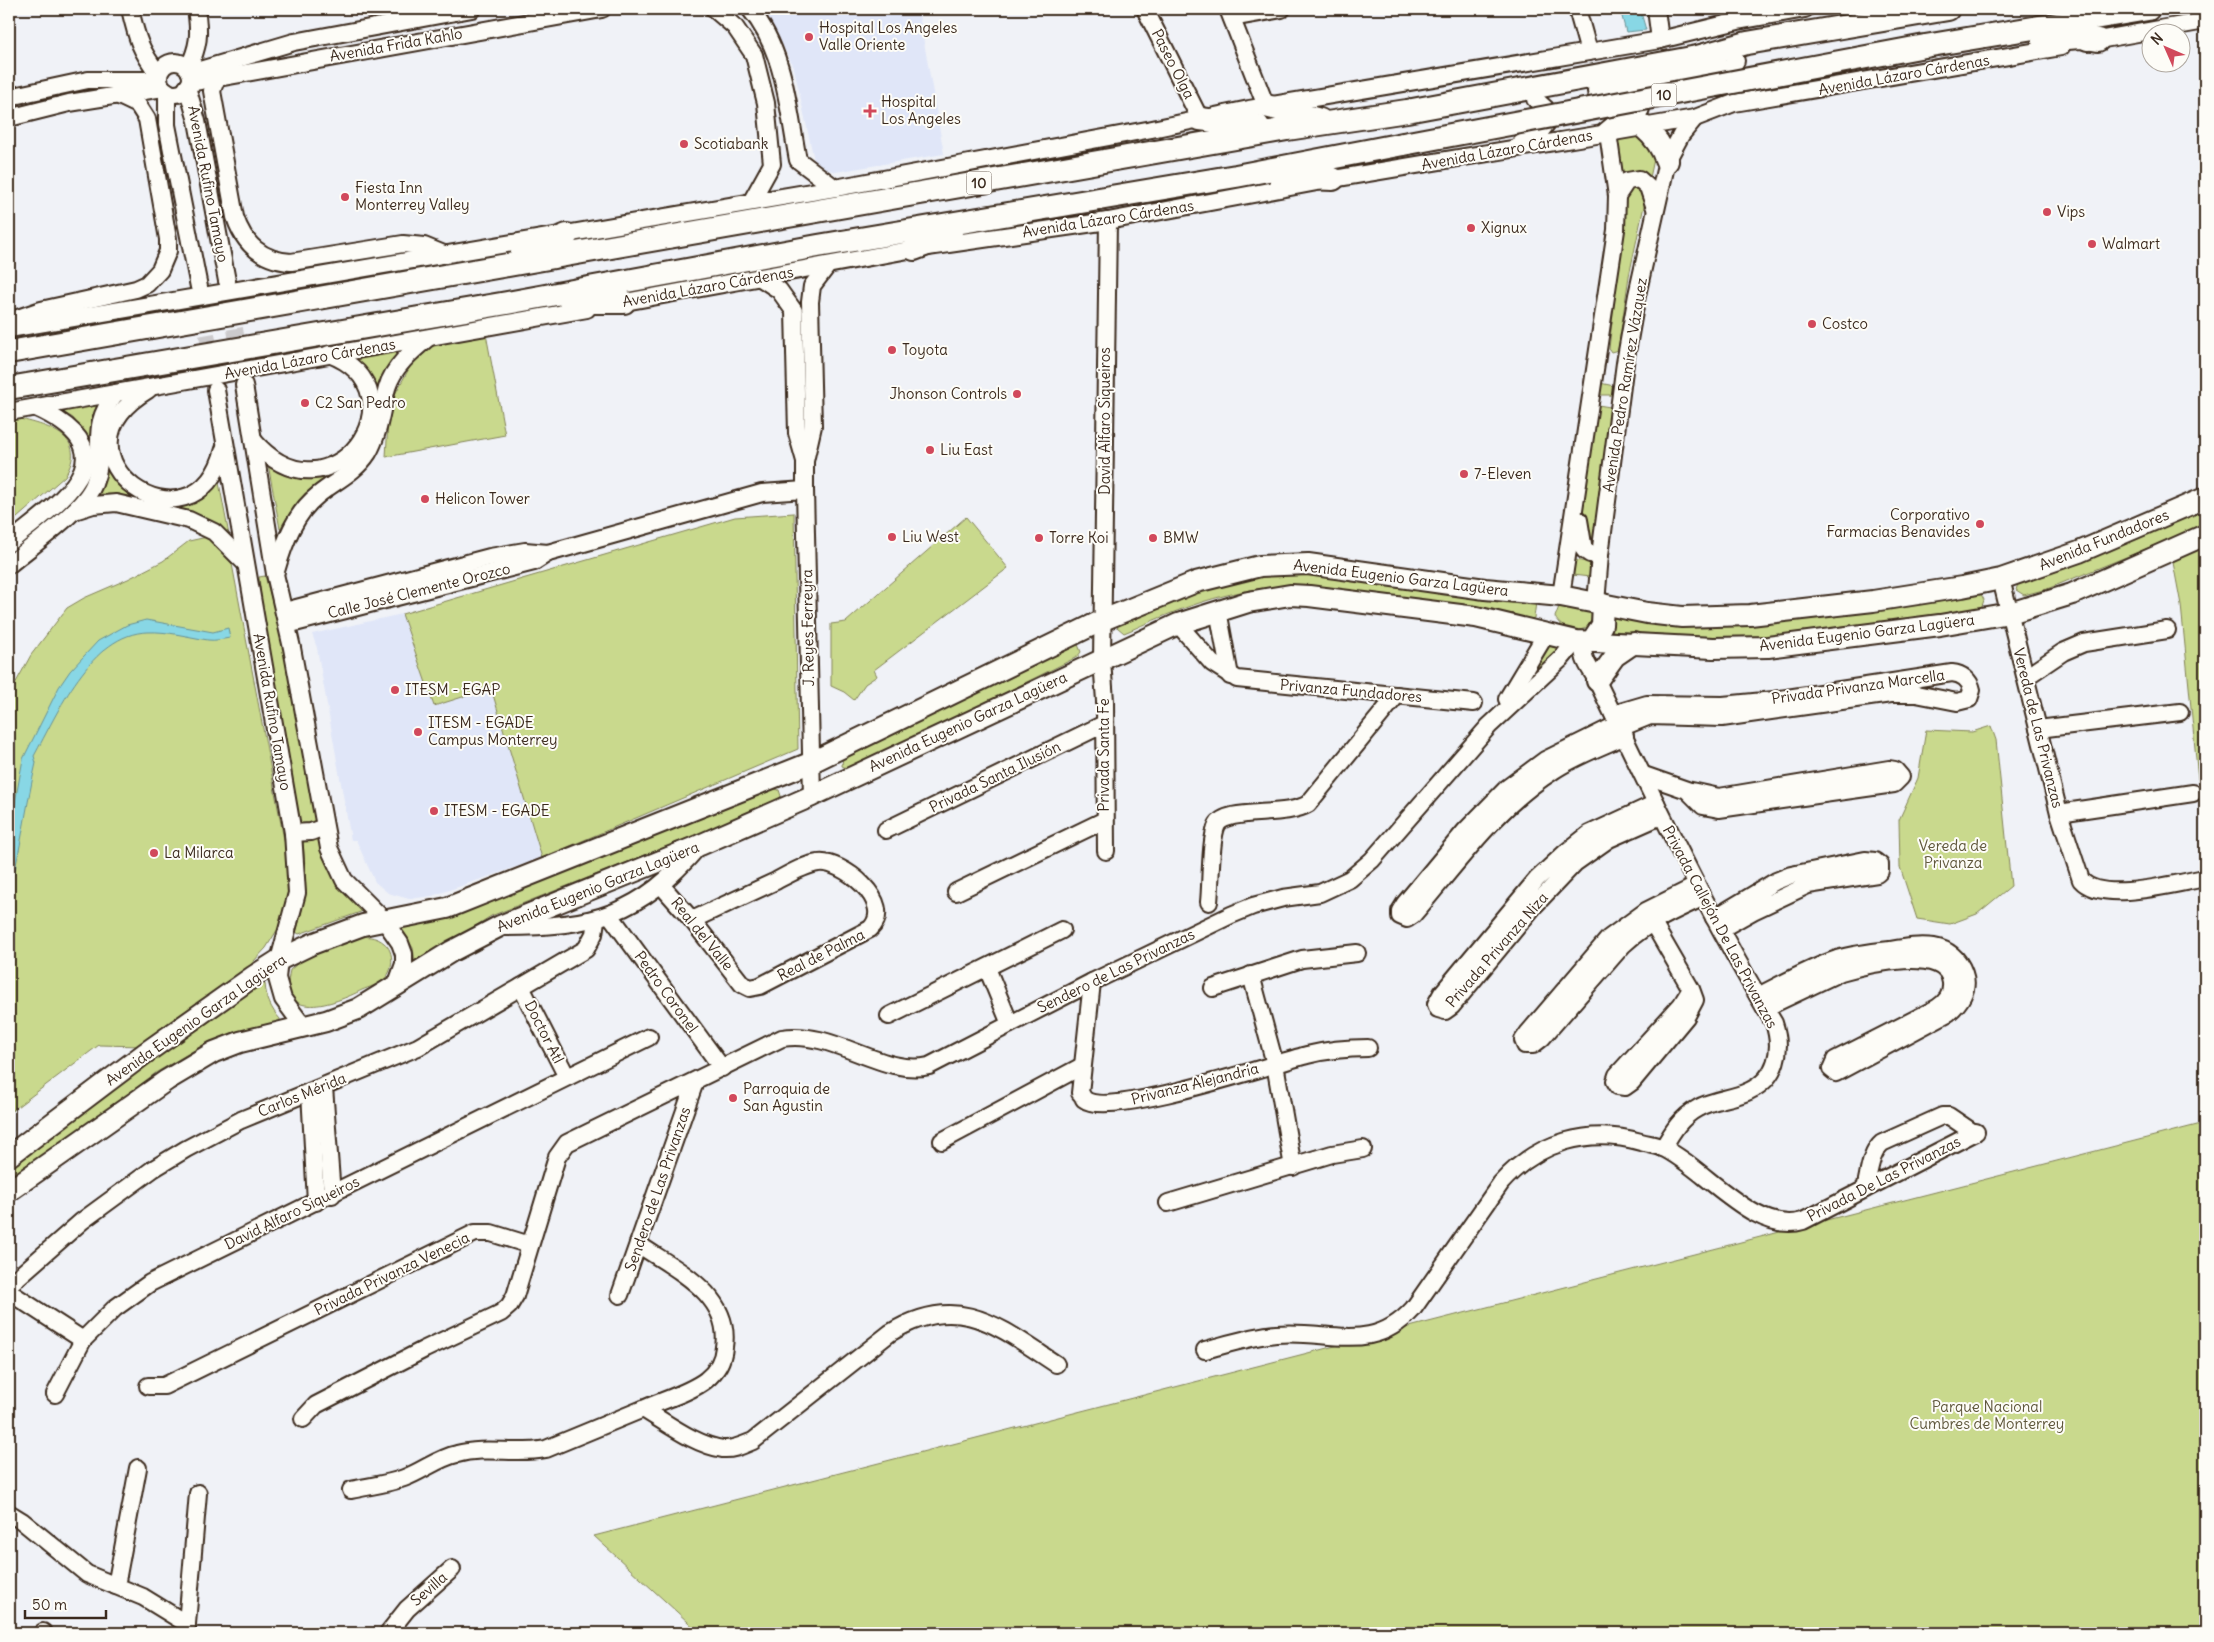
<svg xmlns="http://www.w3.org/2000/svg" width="2214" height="1642" viewBox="0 0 2214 1642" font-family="Delius,sans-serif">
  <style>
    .built { fill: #e0e6f8 }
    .green { fill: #c9d98d; stroke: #828256 }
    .water { fill: #88d7e5; stroke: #699295 }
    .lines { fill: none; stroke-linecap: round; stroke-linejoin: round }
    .minor-tunnel { stroke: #cccacc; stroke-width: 16; stroke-dasharray: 16 8; stroke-linecap: butt }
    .minor-casing { stroke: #3b2a1e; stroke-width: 20 }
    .major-casing { stroke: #3b2a1e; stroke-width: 24 }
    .highway-casing { stroke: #3b2a1e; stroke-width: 26 }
    .minor { stroke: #fdfcf7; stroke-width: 16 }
    .major { stroke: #fdfcf7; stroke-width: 20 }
    .highway { stroke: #fdfcf7; stroke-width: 22 }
    .highway-bridge-casing { stroke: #3b2a1e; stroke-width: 26; stroke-linecap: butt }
    .highway-bridge { stroke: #fdfcf7; stroke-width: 22 }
    .poi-dot { fill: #d1495b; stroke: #fdfcf7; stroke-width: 2 }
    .labels { text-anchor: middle; stroke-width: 4; stroke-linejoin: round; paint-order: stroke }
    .shield { fill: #fdfcf7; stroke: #75695f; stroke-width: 1 }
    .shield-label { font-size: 14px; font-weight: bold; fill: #3b2a1e }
    .poi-label { font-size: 15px; fill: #3b2a1e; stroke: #fdfcf7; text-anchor: start }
    .street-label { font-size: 15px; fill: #3b2a1e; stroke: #fdfcf7 }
    .park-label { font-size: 15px; fill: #5e563a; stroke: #fdfcf7 }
  </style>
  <rect width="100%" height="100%" fill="#f0f2f7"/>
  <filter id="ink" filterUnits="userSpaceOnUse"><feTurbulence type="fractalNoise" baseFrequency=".02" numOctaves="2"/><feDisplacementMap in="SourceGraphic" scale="10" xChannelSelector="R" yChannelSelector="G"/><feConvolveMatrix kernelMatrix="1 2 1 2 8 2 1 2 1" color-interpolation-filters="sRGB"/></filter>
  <g filter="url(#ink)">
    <!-- built -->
    <g class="built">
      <polygon points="764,9 918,9 944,154 836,172 826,169 814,160 794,68"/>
      <polygon points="402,614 434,706 491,687 542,858 432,896 409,899 388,893 375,882 356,840 351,840 317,648 312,634"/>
    </g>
    <!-- green -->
    <g class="green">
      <polygon points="1660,131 1629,276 1618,350 1611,352 1609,349 1612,321 1610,295 1611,139"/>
      <polygon points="486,334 505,435 386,457 389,405 411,365 435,344"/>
      <polygon points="399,350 383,375 375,396 358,363 351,358"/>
      <polygon points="1600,383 1614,386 1612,395 1597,395"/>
      <polygon points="100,402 95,412 90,435 86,436 73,418 60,410"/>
      <polygon points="1598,405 1610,407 1611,411 1594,544 1585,543 1583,501"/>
      <path d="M20,419C49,426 89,437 65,476L9,525V421Z"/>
      <path d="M103,456C120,489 126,493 162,502L217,472L229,535C225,531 220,526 214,523C189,508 127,493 98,494L102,478Z"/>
      <path d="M268,464C291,476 313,477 338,472C312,488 295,502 280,529Z"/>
      <polygon points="2205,507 2205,525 2047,589 2024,595 2016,590 2019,581"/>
      <polygon points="794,513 798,749 542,858 491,688 434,706 402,614 735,517"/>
      <polygon points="966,517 1008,568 874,670 877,676 865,684 854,700 844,692 831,686 831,624 846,622"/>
      <polygon points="207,537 232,564 288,861 288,891 279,927 266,948 240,976 142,1046 99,1045 9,1113 9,695 31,655 67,608 84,598 128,579 163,561 189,541"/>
      <polygon points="2205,543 2205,790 2198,779 2181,605 2172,557"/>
      <polygon points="1576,560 1591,563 1590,577 1572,575"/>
      <path d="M1302,569L1536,602L1534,618L1531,619L1327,587C1252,581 1196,601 1129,631L1124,633L1117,627V622L1197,585Z"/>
      <path d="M265,576L280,629L321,852C332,880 344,891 366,910L299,934L296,932C317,872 296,807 285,746C274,689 264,634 259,577Z"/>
      <polygon points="1973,593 1981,594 1984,600 1982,606 1977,609 1770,636 1732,639 1612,631 1614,614"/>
      <path d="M1560,604L1589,608C1601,633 1565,638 1555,617Z"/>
      <polygon points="1077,642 1081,652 1077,657 850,770 842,766 843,756"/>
      <polygon points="1546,645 1561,648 1535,674 1533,673"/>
      <polygon points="1991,726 1996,740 2011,886 1977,914 1950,924 1917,919 1900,867 1899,820 1918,778 1926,730 1972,732"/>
      <polygon points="771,788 779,790 781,796 775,804 491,916 419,962 415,962 413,948 399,925"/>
      <path d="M362,936C370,937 377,937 384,943C395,951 394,972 383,980C378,985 369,987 362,990C335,1004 278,1024 290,970C310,951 336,944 362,936Z"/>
      <path d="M265,984C266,998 271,1009 280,1019V1024L208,1042L157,1072L43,1158L9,1181V1164L149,1060L259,985Z"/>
      <polygon points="2205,1123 2205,1633 700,1633 594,1536"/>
    </g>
    <!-- water -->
    <g class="water">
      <polygon points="1620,9 1640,9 1646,30 1626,32"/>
      <path d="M146,620L213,632L228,628L230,638C223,639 215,641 208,640C188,637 168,631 148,632C91,633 57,714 34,756L36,763C26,806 21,851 9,893V835L23,759L59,687L70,671L98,641L127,625Z"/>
    </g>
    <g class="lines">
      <!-- minor-tunnel -->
      <g class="minor-tunnel">
        <polyline points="227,281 244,383"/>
        <polyline points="199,287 216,388"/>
      </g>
      <defs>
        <g id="minor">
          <path d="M130,9C137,39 140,50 159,75"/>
          <polyline points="714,9 735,27 754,55 766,103 772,164 751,202"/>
          <path d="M750,9C785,51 788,108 798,160L835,188"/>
          <polyline points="1145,9 1200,119"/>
          <polyline points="1228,9 1266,106"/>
          <polyline points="1577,9 1589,52"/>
          <polyline points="1656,9 1660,40"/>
          <polyline points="1232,18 1282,9"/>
          <polyline points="2087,42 2205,21"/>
          <circle cx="175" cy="78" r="16"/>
          <path d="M188,69C199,46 200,34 196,9"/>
          <polyline points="190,73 294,42 472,9"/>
          <path d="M217,77L212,91L235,217C244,244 261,260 291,262L403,244L424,246L446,255"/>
          <polyline points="190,83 602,9"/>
          <polyline points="187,87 197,121 227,281"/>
          <polyline points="1720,88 1721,77 1736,61"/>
          <polyline points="167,91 167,125 199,287"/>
          <polyline points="9,97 88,80 159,80"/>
          <polyline points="9,118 69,103 163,88"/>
          <polyline points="1520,144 1540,132 1547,123 1546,109 1535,99"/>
          <polyline points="1617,196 1627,181 1639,179 1648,187 1655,208"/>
          <polyline points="759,277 779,290 794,311 797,433 805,461"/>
          <polyline points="614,304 914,249 1108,221 1333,179 1608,133 1695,118 1734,103 2061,47"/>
          <polyline points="9,321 41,310 136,289 147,284 160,270 168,251 168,239 147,119 138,105 117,95"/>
          <polyline points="9,329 835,188 1152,129 1249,109 1660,40 1738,21 1805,9"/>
          <polyline points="244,385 275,574 292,648 329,848 344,880 384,920 400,943 404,954 404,964 396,986"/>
          <path d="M148,390C39,455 194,564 224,449"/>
          <polyline points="216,390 293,833 297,893 279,960 277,978 283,999 303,1026"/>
          <polyline points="9,412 587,309"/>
          <path d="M253,440C330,531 429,392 329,354"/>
          <polyline points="74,511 93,505 116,503 189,520 214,532 245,563"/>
          <polyline points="1579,520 1584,550 1590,554 1600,555"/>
          <path d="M9,543C58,502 137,454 36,408"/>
          <path d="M9,565C31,546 84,510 94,484C108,449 86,430 116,393"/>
          <path d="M276,571C284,543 295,513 318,495C335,481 355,473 368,453C380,432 381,410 387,388C393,367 412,351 428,338"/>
          <path d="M2001,579L2059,813L2081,880C2102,904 2176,883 2205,878"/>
          <polyline points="1561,596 1616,230 1617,196 1608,133"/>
          <polyline points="1596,603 1600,555 1625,363 1637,295 1667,161 1681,135 1695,118"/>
          <polyline points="1218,610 1230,676"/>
          <polyline points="285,611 490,557 525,551 548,553"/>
          <polyline points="1178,624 1212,663 1237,679 1474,703"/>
          <polyline points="287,625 534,562 548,553 762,493 805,490"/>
          <path d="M1584,641C1581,657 1587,664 1595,677C1652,794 1706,912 1774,1023C1783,1050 1777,1078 1749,1091C1733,1099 1714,1099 1698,1108C1681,1117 1672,1132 1663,1148"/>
          <polyline points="2026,677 2063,652 2084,643 2167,630"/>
          <polyline points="1507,699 1546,634"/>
          <path d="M1613,714L1647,704L1723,705L1774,700L1952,673C1962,674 1970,680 1972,690L1969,699L1957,702L1916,694H1891L1722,718L1650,716L1620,728"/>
          <path d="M1618,724L1545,760L1507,788L1465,831L1405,903L1400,911V916L1407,919L1413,915C1457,864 1495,808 1553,771C1575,756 1601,747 1625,736"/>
          <polyline points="2038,729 2180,712"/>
          <polyline points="1644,775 1687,790 1719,797 1889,769 1895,770 1901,777 1894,784 1719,809 1703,806 1687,790"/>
          <polyline points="812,796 805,490 805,461 813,426 810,302 812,286 828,265"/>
          <polyline points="1656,803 1589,834 1565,853 1537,879 1442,993 1436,1004 1438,1009 1445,1011 1452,1006 1535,905 1575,863 1609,839 1661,816"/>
          <polyline points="2059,813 2193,793"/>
          <polyline points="886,830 1104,724"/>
          <polyline points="293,833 311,832 324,827"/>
          <polyline points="1106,851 1105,701 1102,660 1108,221"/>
          <path d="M661,885L692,920L742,984L750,988L760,986L870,929C897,903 841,859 818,863C804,865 789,874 776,881C748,894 720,907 692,920"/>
          <path d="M1696,886L1646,911L1609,938L1528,1033L1523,1040L1525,1045H1533L1542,1038L1623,945C1647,923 1673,911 1702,898"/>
          <polyline points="956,892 1105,820"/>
          <path d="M1209,902C1211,884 1210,839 1217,825C1226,807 1285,818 1308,804L1397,695"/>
          <polyline points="1647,913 1691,989 1695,1000 1686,1017 1632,1082 1625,1087 1618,1086 1615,1081 1617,1075 1681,1005 1691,989"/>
          <polyline points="610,915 722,1068"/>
          <polyline points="1714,918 1776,881 1791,875 1865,860 1875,861 1880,865 1880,871 1877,874 1808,885 1753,911 1721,929"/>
          <path d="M505,927C594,927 640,915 699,846"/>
          <polyline points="987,968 1010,1024"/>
          <polyline points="1251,975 1275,1064 1293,1167"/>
          <path d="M1092,982L1080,1093C1081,1093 1084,1099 1084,1099C1108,1119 1273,1064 1307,1055C1327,1050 1347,1048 1368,1048"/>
          <polyline points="521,987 567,1077"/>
          <polyline points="1213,988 1302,959 1357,953"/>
          <path d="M1758,996C1784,983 1810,968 1837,959C1854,954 1872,952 1890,950C1919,945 1951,939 1964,973C1970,989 1960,1003 1948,1013L1836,1073L1831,1069L1835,1060L1937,1008C1946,1002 1952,995 1951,983C1949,944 1865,965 1841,972L1765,1008"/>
          <polyline points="889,1016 1062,930"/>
          <polyline points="324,1087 332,1195"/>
          <polyline points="310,1092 316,1202"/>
          <polyline points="942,1141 1082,1066"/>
          <path d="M1865,1189C1869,1174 1870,1153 1882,1143L1942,1116H1949L1974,1133"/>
          <polyline points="1168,1203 1332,1154 1363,1149"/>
          <path d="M638,1244C674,1269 732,1294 724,1347C723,1360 717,1371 706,1380C689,1393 663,1400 643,1409"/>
          <polyline points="9,1285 82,1221 153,1169 186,1149 241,1120 418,1047 586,949 594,934 596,920"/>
          <polyline points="9,1292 83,1340"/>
          <polyline points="620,1295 695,1082"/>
          <path d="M1205,1350C1228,1344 1252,1336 1276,1334C1330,1329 1371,1355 1413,1309L1501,1183C1537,1142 1589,1127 1641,1142C1648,1144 1657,1145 1663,1148C1704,1167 1755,1236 1803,1221L1976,1132"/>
          <polyline points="148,1386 164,1386 475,1233 491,1233 530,1245"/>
          <polyline points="55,1394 83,1340 115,1308 150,1283 649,1037"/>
          <path d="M303,1419L316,1405L425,1349L501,1313L509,1306L515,1296L557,1157L567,1143L782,1038C833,1029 883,1077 929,1066L1092,982L1231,915L1253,906L1283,898L1320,893L1350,879L1372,860L1489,726L1561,659L1576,641"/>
          <path d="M351,1490C369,1486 388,1484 404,1478C423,1471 438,1458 457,1454C486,1446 516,1455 546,1449L643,1409C667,1423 695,1445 723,1449C733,1450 743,1445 753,1441L890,1333C958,1291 998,1326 1056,1364"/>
          <polyline points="9,1513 22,1521 87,1574 143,1597 187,1624 187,1633"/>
          <polyline points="116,1586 138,1468"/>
          <polyline points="187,1624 198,1493"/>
          <polyline points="42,1633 43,1632"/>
          <polyline points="388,1633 407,1609 452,1569"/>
        </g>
        <g id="major">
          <polyline points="1591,642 1602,625 1603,604"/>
          <polyline points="1597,681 1615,656 1634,643"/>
          <polyline points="9,1156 144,1054 254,976 279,960 312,944 363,925 447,908 810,763 1103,620 1196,582 1260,566 1308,564 1485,589 1561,596 1647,613 1682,617 1750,615 1873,601 1962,587 2001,579 2079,552 2205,498"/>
          <polyline points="9,1191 167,1080 214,1052 240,1042 326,1021 358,1009 452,951 500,926 700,845 812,796 1178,624 1248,602 1290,595 1309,596 1476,617 1576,641 1713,648 1768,647 1940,625 2010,613 2072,594 2205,535"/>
        </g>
        <g id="highway">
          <polyline points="2043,40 2080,37 2098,40"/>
          <polyline points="1925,46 2148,9"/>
          <polyline points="1599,91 1674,79 1717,67"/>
          <path d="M1599,99C1627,115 1656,128 1667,161"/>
          <polyline points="1266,106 1320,120"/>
          <polyline points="1200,119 1258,126"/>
          <polyline points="1608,133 1638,108"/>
          <polyline points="1280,177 1333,179"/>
          <polyline points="914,249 951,235"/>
          <polyline points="522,253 567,235"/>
          <polyline points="570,302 624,302"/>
          <polyline points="9,352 1287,129 1407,111 1697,57 1747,43 1948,9"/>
          <polyline points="9,388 507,303 818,246 1236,176 1403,144"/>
        </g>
      </defs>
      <!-- minor casing -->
      <use href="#minor" class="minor-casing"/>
      <!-- major casing -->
      <use href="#major" class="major-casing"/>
      <!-- highway casing -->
      <use href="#highway" class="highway-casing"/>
      <!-- minor -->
      <use href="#minor" class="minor"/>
      <!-- major -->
      <use href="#major" class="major"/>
      <!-- highway -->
      <use href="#highway" class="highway"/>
      <defs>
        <polyline id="highway-bridge" points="1403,144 1925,46"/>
      </defs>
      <!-- highway-bridge casing -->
      <use href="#highway-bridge" class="highway-bridge-casing"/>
      <!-- highway-bridge -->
      <use href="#highway-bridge" class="highway-bridge"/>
    </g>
  </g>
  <!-- markers -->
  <g class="poi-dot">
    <circle cx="809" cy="37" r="5"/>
    <path d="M867.5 103.5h5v5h5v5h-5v5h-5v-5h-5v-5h5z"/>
    <circle cx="684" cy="144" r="5"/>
    <circle cx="345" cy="197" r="5"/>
    <circle cx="2047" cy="212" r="5"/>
    <circle cx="1471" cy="228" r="5"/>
    <circle cx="2092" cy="244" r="5"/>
    <circle cx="1812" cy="324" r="5"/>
    <circle cx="892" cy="350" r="5"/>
    <circle cx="1017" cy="394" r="5"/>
    <circle cx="305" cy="403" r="5"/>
    <circle cx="930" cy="450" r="5"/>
    <circle cx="1464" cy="474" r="5"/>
    <circle cx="425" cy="499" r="5"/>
    <circle cx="1980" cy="524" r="5"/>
    <circle cx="892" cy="537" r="5"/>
    <circle cx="1039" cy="538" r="5"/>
    <circle cx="1153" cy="538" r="5"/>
    <circle cx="395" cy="690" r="5"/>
    <circle cx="418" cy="732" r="5"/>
    <circle cx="434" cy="811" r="5"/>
    <circle cx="154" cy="853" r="5"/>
    <circle cx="733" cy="1098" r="5"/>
  </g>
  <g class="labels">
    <!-- shield labels -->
    <g class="shield">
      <rect x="1651.5" y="83.5" width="25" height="23" rx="4"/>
      <rect x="966.5" y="171.5" width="25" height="23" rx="4"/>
    </g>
    <g class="shield-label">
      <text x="1664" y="100">10</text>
      <text x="979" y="188">10</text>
    </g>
    <!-- poi labels -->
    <g class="poi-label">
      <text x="819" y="33">Hospital Los Angeles<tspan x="819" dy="17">Valle Oriente</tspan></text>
      <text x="881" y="107">Hospital<tspan x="881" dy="17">Los Angeles</tspan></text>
      <text x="694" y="149">Scotiabank</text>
      <text x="355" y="193">Fiesta Inn<tspan x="355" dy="17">Monterrey Valley</tspan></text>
      <text x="2057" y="217">Vips</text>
      <text x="1481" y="233">Xignux</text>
      <text x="2102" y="249">Walmart</text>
      <text x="1822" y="329">Costco</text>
      <text x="902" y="355">Toyota</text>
      <text x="1007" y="399" text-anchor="end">Jhonson Controls</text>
      <text x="315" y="408">C2 San Pedro</text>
      <text x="940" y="455">Liu East</text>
      <text x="1474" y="479">7-Eleven</text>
      <text x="435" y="504">Helicon Tower</text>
      <text x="1970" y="520" text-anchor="end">Corporativo<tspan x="1970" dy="17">Farmacias Benavides</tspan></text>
      <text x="902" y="542">Liu West</text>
      <text x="1049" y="543">Torre Koi</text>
      <text x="1163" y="543">BMW</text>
      <text x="405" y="695">ITESM - EGAP</text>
      <text x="428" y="728">ITESM - EGADE<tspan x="428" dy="17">Campus Monterrey</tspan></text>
      <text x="444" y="816">ITESM - EGADE</text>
      <text x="164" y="858">La Milarca</text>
      <text x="743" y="1094">Parroquia de<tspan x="743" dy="17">San Agustin</tspan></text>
    </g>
    <!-- street labels -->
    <g class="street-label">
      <text transform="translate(396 45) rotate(-10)" y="5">Avenida Frida Kahlo</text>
      <text transform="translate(1173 64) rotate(63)" y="5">Paseo Olga</text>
      <text transform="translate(1904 75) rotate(-10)" y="5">Avenida Lázaro Cárdenas</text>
      <text transform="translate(1507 150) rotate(-10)" y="5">Avenida Lázaro Cárdenas</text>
      <text transform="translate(208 184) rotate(79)" y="5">Avenida Rufino Tamayo</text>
      <text transform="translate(1108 219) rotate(-9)" y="5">Avenida Lázaro Cárdenas</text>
      <text transform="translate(708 287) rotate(-10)" y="5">Avenida Lázaro Cárdenas</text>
      <text transform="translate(310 359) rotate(-10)" y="5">Avenida Lázaro Cárdenas</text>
      <text transform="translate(1625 385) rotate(-81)" y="5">Avenida Pedro Ramírez Vázquez</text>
      <text transform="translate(1105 421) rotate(-90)" y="5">David Alfaro Siqueiros</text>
      <text transform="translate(2104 540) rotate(-22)" y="5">Avenida Fundadores</text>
      <text transform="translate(1401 578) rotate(7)" y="5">Avenida Eugenio Garza Lagüera</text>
      <text transform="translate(419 591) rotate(-14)" y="5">Calle José Clemente Orozco</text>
      <text transform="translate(808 628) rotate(-91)" y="5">J. Reyes Ferreyra</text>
      <text transform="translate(1867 633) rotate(-7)" y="5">Avenida Eugenio Garza Lagüera</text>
      <text transform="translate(1858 687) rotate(-8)" y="5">Privada Privanza Marcella</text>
      <text transform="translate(1351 691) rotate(5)" y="5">Privanza Fundadores</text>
      <text transform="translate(272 712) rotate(80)" y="5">Avenida Rufino Tamayo</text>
      <text transform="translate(968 722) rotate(-25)" y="5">Avenida Eugenio Garza Lagüera</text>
      <text transform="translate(2038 728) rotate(76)" y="5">Vereda de Las Privanzas</text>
      <text transform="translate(1104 755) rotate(-90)" y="5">Privada Santa Fe</text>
      <text transform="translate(995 777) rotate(-26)" y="5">Privada Santa Ilusión</text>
      <text transform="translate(598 887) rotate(-22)" y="5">Avenida Eugenio Garza Lagüera</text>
      <text transform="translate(1720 927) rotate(62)" y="5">Privada Callejón De Las Privanzas</text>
      <text transform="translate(702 934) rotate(51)" y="5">Real del Valle</text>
      <text transform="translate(1497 950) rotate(-49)" y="5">Privada Privanza Niza</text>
      <text transform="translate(821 955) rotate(-27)" y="5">Real de Palma</text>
      <text transform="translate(1116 971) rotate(-26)" y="5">Sendero de Las Privanzas</text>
      <text transform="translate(666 992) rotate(54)" y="5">Pedro Coronel</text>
      <text transform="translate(196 1020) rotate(-35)" y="5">Avenida Eugenio Garza Lagüera</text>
      <text transform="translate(544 1032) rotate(63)" y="5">Doctor Atl</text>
      <text transform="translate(1195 1084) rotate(-14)" y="5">Privanza Alejandría</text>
      <text transform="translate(302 1095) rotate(-22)" y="5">Carlos Mérida</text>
      <text transform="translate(1884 1179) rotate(-27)" y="5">Privada De Las Privanzas</text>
      <text transform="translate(658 1189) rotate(-71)" y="5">Sendero de Las Privanzas</text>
      <text transform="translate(292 1213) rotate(-26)" y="5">David Alfaro Siqueiros</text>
      <text transform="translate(392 1274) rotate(-26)" y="5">Privada Privanza Venecia</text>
      <text transform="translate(429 1589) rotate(-41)" y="5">Sevilla</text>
    </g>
    <!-- park labels -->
    <g class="park-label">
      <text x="1953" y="851">Vereda de<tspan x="1953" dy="17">Privanza</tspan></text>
      <text x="1987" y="1412">Parque Nacional<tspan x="1987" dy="17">Cumbres de Monterrey</tspan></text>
    </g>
  </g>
  <!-- margin -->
  <rect width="2214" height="1642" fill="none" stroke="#fdfcf7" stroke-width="30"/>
  <rect x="15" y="15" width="2184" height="1612" fill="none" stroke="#3b2a1e" stroke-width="2" filter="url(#ink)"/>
  <!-- north arrow -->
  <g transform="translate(2166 48) rotate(315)"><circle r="24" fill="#fdfcf7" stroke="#afa8a0"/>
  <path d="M0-4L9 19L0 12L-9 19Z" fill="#d1495b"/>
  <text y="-8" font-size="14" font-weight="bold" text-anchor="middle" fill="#3b2a1e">N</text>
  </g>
  <!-- scale -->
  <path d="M25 1610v8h81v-8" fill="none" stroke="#3b2a1e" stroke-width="2.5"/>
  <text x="32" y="1610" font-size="15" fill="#3b2a1e" stroke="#fdfcf7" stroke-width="4" paint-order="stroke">50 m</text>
</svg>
